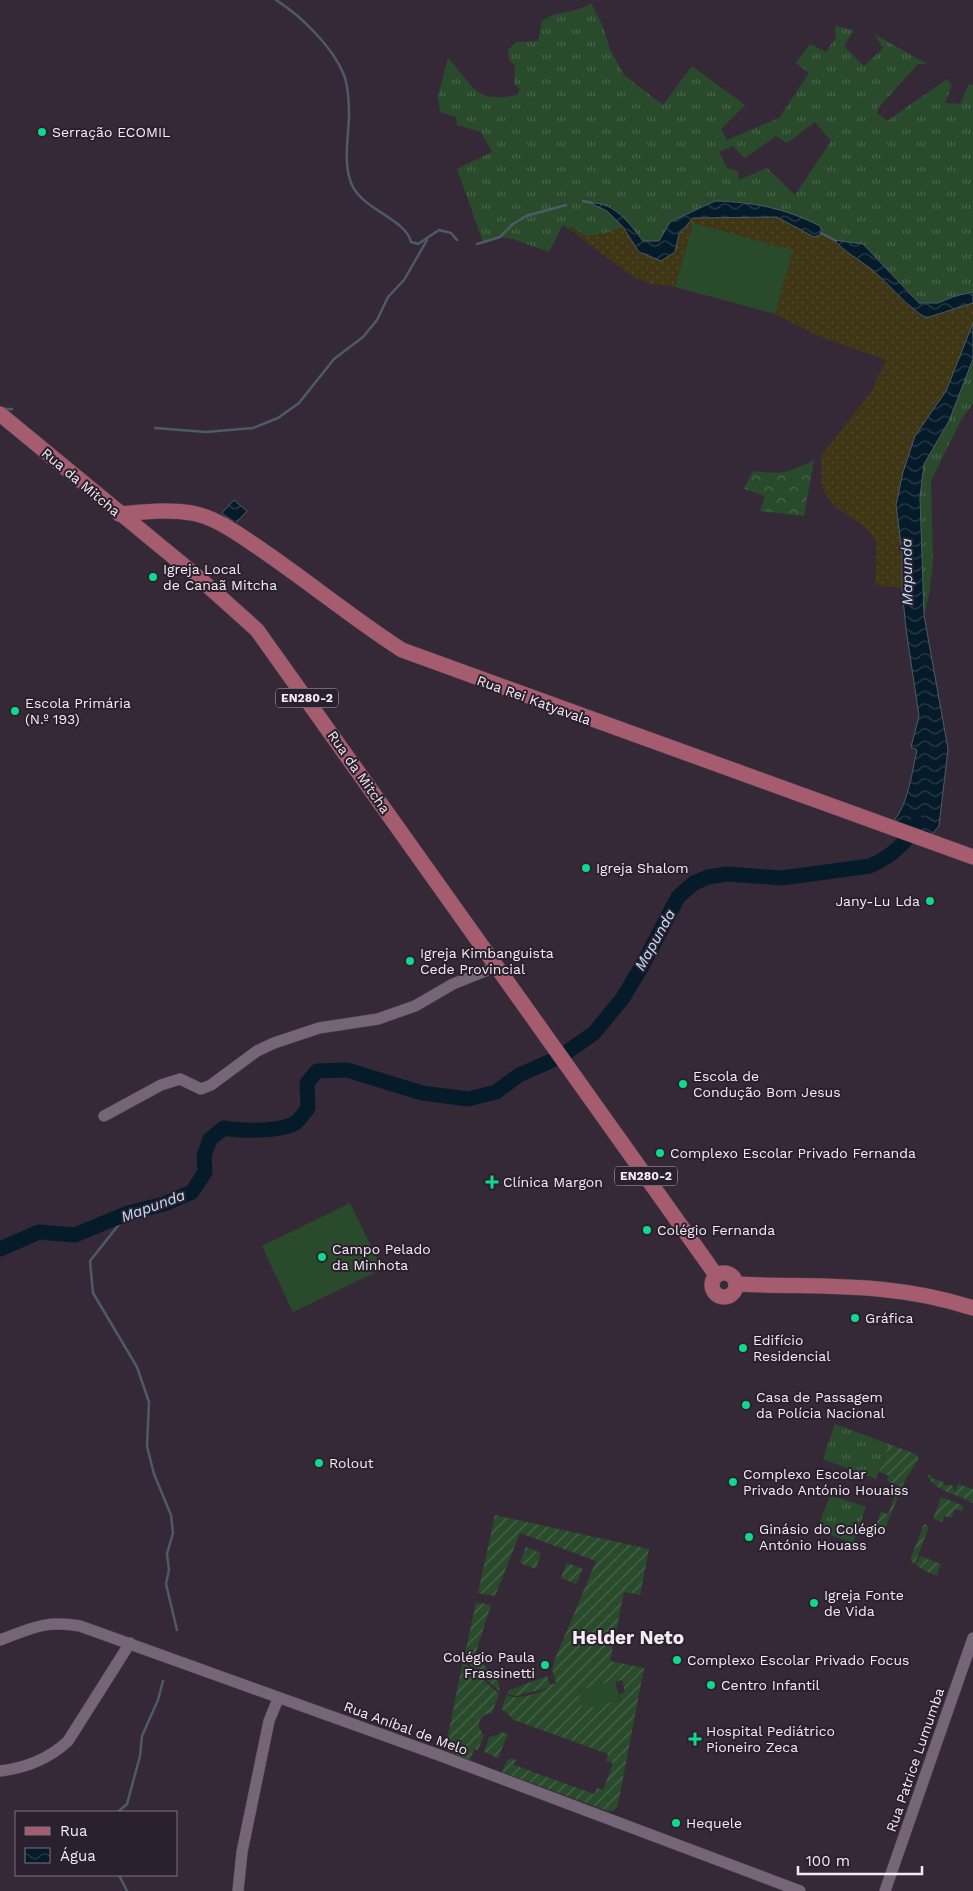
<svg xmlns="http://www.w3.org/2000/svg" width="973" height="1891" viewBox="0 0 973 1891" font-family="'Work Sans',sans-serif">
  <style>
    .grass { fill: url(#grass-tufts); fill-rule: evenodd }
    .sand { fill: url(#sand-dots) }
    .park { fill: url(#park-crowns) }
    .garden { fill: url(#garden-furrows); fill-rule: evenodd }
    .pitch { fill: #294b2c }
    .water { fill: url(#water-waves); stroke: #4d5a67 }
    .lines { fill: none; stroke-linecap: round; stroke-linejoin: round }
    .stream { stroke: #4d5a67; stroke-width: 2.5 }
    .river { stroke: #061b2a; stroke-width: 15 }
    .minor-casing { stroke: #514652; stroke-width: 12 }
    .major-casing { stroke: #514652; stroke-width: 16 }
    .minor { stroke: #746676; stroke-width: 11 }
    .major { stroke: #a65c6f; stroke-width: 15 }
    .poi-dot { fill: #0fd98a; stroke: #2b202d; stroke-width: 2 }
    .labels { text-anchor: middle; stroke-width: 4; stroke-linejoin: round; paint-order: stroke }
    .shield { fill: #2b202d; stroke: #b8afb9; stroke-width: 1 }
    .shield-label { font-size: 12px; font-weight: bold; fill: #f4ecf5 }
    .poi-label { font-size: 14px; fill: #f4ecf5; stroke: #2b202d; text-anchor: start }
    .street-label { font-size: 14px; fill: #f4ecf5; stroke: #2b202d }
    .water-label { font-size: 15px; font-style: italic; fill: #c1e2fe; stroke: #2b202d }
    .district-label { font-size: 19px; font-weight: bold; fill: #f4ecf5; stroke: #2b202d }
  </style>
  <defs>
    <pattern id="grass-tufts" width="24" height="20" patternUnits="userSpaceOnUse" patternTransform="scale(1.25)"><rect width="24" height="20" fill="#294b2c"/><path d="M3 7l-1-3M5 7V3M7 7l1-3M15 17l-1-3M17 17v-4M19 17l1-3" fill="none" stroke="#49654b"/></pattern>
    <pattern id="sand-dots" width="8" height="8" patternUnits="userSpaceOnUse" patternTransform="scale(1.25)"><rect width="8" height="8" fill="#3e3615"/><path d="M2 2h.1M6 6h.1" fill="none" stroke="#514a2c" stroke-width="1.8" stroke-linecap="round"/></pattern>
    <pattern id="park-crowns" width="20" height="18" patternUnits="userSpaceOnUse" patternTransform="scale(1.25)"><rect width="20" height="18" fill="#294b2c"/><path d="M2 6a3 3 0 1 1 6 0M12 15a3 3 0 1 1 6 0" fill="none" stroke="#49654b"/></pattern>
    <pattern id="garden-furrows" width="10" height="10" patternUnits="userSpaceOnUse" patternTransform="scale(1.25)"><rect width="10" height="10" fill="#294b2c"/><path d="M-1 1l2-2M0 10L10 0M9 11l2-2" fill="none" stroke="#49654b"/></pattern>
    <pattern id="water-waves" width="16" height="10" patternUnits="userSpaceOnUse" patternTransform="scale(1.25)"><rect width="16" height="10" fill="#061b2a"/><path d="M0 5q4-4 8 0t8 0" fill="none" stroke="#2b3c4a"/></pattern>
  </defs>
  <rect width="100%" height="100%" fill="#362937"/>
  <!-- grass -->
  <g class="grass">
    <path d="M591,3L603,27L610,49L624,75L663,105L692,66L745,105L721,129L727,140L779,118L809,73L796,63L810,44L826,52L836,37L835,26L854,30L844,46L864,66L883,48L874,34L927,64H918L879,107L877,113L887,121L947,79L952,85L945,103L960,104L969,84L973,85V292L955,296L938,303H919L863,244L834,240L823,234L820,226L745,202L715,201L670,222L659,241H643L628,222L607,211L623,227L603,234L586,236L572,227L569,229L563,225L549,252L513,239L500,237L483,242L457,169L492,152L481,132L457,125L456,117L440,112L438,96L448,58C473,84 473,104 517,95L520,89L514,84L515,65L510,61L508,50L516,42L538,41L542,21C559,9 574,15 591,3ZM815,122L831,141L795,195L767,168L739,180L738,171L727,168L719,152L733,146L745,158L776,136L787,143Z"/>
    <polygon points="973,359 973,403 961,420 931,481 933,562 929,594 924,615 920,497 924,464 949,421"/>
    <polygon points="835,1424 891,1445 887,1449 876,1479 823,1459"/>
    <polygon points="830,1495 866,1507 853,1543 817,1530"/>
  </g>
  <!-- sand -->
  <path class="sand" d="M714,216L777,217L814,237L823,234L871,269L911,309L926,318L973,303V323L959,362L946,391L915,436L902,552V588L875,585C876,576 878,545 875,539C863,519 833,513 824,491C820,482 822,467 821,456L871,392L886,360L818,336L775,314L792,253L693,223L675,287L650,284L632,276L569,229L572,227L586,236L603,234L623,227L639,252H675L679,234L692,218Z"/>
  <!-- park -->
  <path class="park" d="M814,460L804,516L760,511L765,496L744,489L753,471C780,475 790,473 814,460Z"/>
  <!-- garden -->
  <g class="garden">
    <polygon points="891,1445 916,1454 919,1459 906,1478 883,1533 874,1530 881,1512 888,1514 899,1486 887,1481 889,1476 879,1472 887,1449"/>
    <path d="M930,1474L933,1479L942,1481L945,1485H952L955,1492L958,1484L973,1489V1503C959,1495 934,1491 927,1475Z"/>
    <polygon points="941,1497 964,1506 962,1511 955,1509 951,1518 944,1516 942,1522 933,1519"/>
    <path d="M495,1515L649,1549L640,1595L624,1592L610,1661L644,1668L619,1799L617,1807L613,1811H608L502,1772L507,1760L512,1758L516,1760L514,1765L594,1794L597,1788L603,1790L613,1763L606,1761L608,1754L514,1720L502,1709L506,1695C520,1701 537,1693 550,1687L516,1696L507,1694L510,1690L547,1676L550,1685L556,1683L552,1669L555,1659L596,1561L520,1533L495,1596L478,1593ZM622,1680L625,1692L619,1694L621,1700L583,1708L579,1690Z"/>
    <polygon points="924,1524 929,1526 915,1564 910,1560"/>
    <polygon points="526,1547 541,1553 536,1569 520,1563"/>
    <polygon points="920,1556 941,1564 937,1575 929,1573 916,1565"/>
    <polygon points="567,1563 583,1569 576,1584 561,1578"/>
    <polygon points="476,1602 491,1605 475,1655 498,1681 500,1692 464,1659"/>
    <path d="M463,1661L499,1694L492,1713C479,1714 475,1725 484,1735L478,1750L474,1749L470,1760L448,1751L446,1745Z"/>
    <polygon points="501,1732 508,1734 498,1758 484,1752 489,1737 497,1735"/>
  </g>
  <!-- pitch -->
  <g class="pitch">
    <polygon points="693,223 793,250 775,314 675,287"/>
    <polygon points="350,1203 382,1269 293,1312 262,1246"/>
    <polygon points="615,1681 620,1700 583,1709 579,1690"/>
  </g>
  <!-- water -->
  <g class="water">
    <path d="M715,201C754,202 784,208 820,226L823,234L814,237L777,217L693,218L679,234L675,252L661,261L639,252L623,227L607,211L590,203C615,202 629,223 643,241H659L670,222Z"/>
    <path d="M834,240L863,244L919,303H938L955,296L973,292V303L926,318C904,305 891,285 871,269C858,259 845,252 834,240Z"/>
    <path d="M973,323V359L949,421L924,464L920,497L924,615L948,749L939,826L931,835L893,822C908,805 912,772 917,750L911,747L919,716L906,629L902,589V552L896,505L903,472L915,436L946,391Z"/>
    <polygon points="234,500 247,511 235,524 222,513"/>
  </g>
  <g class="lines">
    <!-- stream -->
    <g class="stream">
      <path d="M276,0C301,16 333,47 344,75C348,86 349,105 349,117C348,139 343,165 352,185C363,210 406,219 411,242L418,244L439,230L451,233L457,240"/>
      <polyline points="583,201 592,203"/>
      <polyline points="821,233 836,241"/>
      <polyline points="477,244 500,237 513,224 526,216 566,205"/>
      <polyline points="4,409 12,409"/>
      <polyline points="155,428 206,432 253,428 278,418 299,403 334,359 363,337 377,320 388,297 404,280 427,240"/>
      <polyline points="128,1213 90,1261 93,1293 137,1367 149,1402 147,1446 154,1474 171,1515 173,1533 167,1554 169,1570 166,1584 177,1630"/>
      <polyline points="118,1812 127,1804 140,1756 142,1736 158,1700 163,1681"/>
      <polyline points="119,1875 127,1891"/>
    </g>
    <!-- river -->
    <path class="river" d="M0,1249L39,1232L75,1235L128,1213L164,1204L192,1192L205,1172L204,1156L210,1139L224,1128C241,1131 280,1132 295,1123C300,1120 304,1113 308,1108L307,1083L317,1071L347,1070L422,1093L468,1099L496,1092L519,1075L560,1057L594,1033L622,999L642,966L678,897L694,883L708,877L727,874L782,878L870,866C890,857 907,843 917,823"/>
    <defs>
      <g id="minor">
        <polyline points="104,1116 161,1085 180,1079 201,1089 211,1085 257,1051 274,1043 319,1028 378,1019 415,1006 453,984 498,966"/>
        <path d="M0,1640C32,1628 45,1620 80,1626L436,1754L800,1891"/>
        <path d="M0,1771C25,1768 49,1759 68,1741L130,1643"/>
        <polyline points="238,1891 242,1852 269,1721 278,1699"/>
        <polyline points="885,1891 973,1638"/>
      </g>
      <g id="major">
        <polyline points="0,414 199,578 257,630 716,1275"/>
        <path d="M119,514C144,512 168,509 192,513C218,518 241,536 262,550C310,583 354,619 402,650L973,857"/>
        <circle cx="724" cy="1285" r="12"/>
        <path d="M736,1284C821,1288 890,1281 973,1308"/>
      </g>
    </defs>
    <!-- minor casing -->
    <use href="#minor" class="minor-casing"/>
    <!-- major casing -->
    <use href="#major" class="major-casing"/>
    <!-- minor -->
    <use href="#minor" class="minor"/>
    <!-- major -->
    <use href="#major" class="major"/>
  </g>
  <!-- markers -->
  <g class="poi-dot">
    <circle cx="42" cy="132" r="5"/>
    <circle cx="153" cy="577" r="5"/>
    <circle cx="15" cy="711" r="5"/>
    <circle cx="586" cy="868" r="5"/>
    <circle cx="930" cy="901" r="5"/>
    <circle cx="410" cy="961" r="5"/>
    <circle cx="683" cy="1084" r="5"/>
    <circle cx="660" cy="1153" r="5"/>
    <path d="M489.5 1174.5h5v5h5v5h-5v5h-5v-5h-5v-5h5z"/>
    <circle cx="647" cy="1230" r="5"/>
    <circle cx="322" cy="1257" r="5"/>
    <circle cx="855" cy="1318" r="5"/>
    <circle cx="743" cy="1348" r="5"/>
    <circle cx="746" cy="1405" r="5"/>
    <circle cx="319" cy="1463" r="5"/>
    <circle cx="733" cy="1482" r="5"/>
    <circle cx="749" cy="1537" r="5"/>
    <circle cx="814" cy="1603" r="5"/>
    <circle cx="677" cy="1660" r="5"/>
    <circle cx="545" cy="1665" r="5"/>
    <circle cx="711" cy="1685" r="5"/>
    <path d="M692.5 1731.5h5v5h5v5h-5v5h-5v-5h-5v-5h5z"/>
    <circle cx="676" cy="1823" r="5"/>
  </g>
  <g class="labels">
    <!-- shield labels -->
    <g class="shield">
      <rect x="276" y="688.5" width="62" height="19" rx="4"/>
      <rect x="615" y="1166.5" width="62" height="19" rx="4"/>
    </g>
    <g class="shield-label">
      <text x="307" y="702">EN280-2</text>
      <text x="646" y="1180">EN280-2</text>
    </g>
    <!-- poi labels -->
    <g class="poi-label">
      <text x="52" y="137">Serração ECOMIL</text>
      <text x="163" y="574">Igreja Local<tspan x="163" dy="16">de Canaã Mitcha</tspan></text>
      <text x="25" y="708">Escola Primária<tspan x="25" dy="16">(N.º 193)</tspan></text>
      <text x="596" y="873">Igreja Shalom</text>
      <text x="920" y="906" text-anchor="end">Jany-Lu Lda</text>
      <text x="420" y="958">Igreja Kimbanguista<tspan x="420" dy="16">Cede Provincial</tspan></text>
      <text x="693" y="1081">Escola de<tspan x="693" dy="16">Condução Bom Jesus</tspan></text>
      <text x="670" y="1158">Complexo Escolar Privado Fernanda</text>
      <text x="503" y="1187">Clínica Margon</text>
      <text x="657" y="1235">Colégio Fernanda</text>
      <text x="332" y="1254">Campo Pelado<tspan x="332" dy="16">da Minhota</tspan></text>
      <text x="865" y="1323">Gráfica</text>
      <text x="753" y="1345">Edifício<tspan x="753" dy="16">Residencial</tspan></text>
      <text x="756" y="1402">Casa de Passagem<tspan x="756" dy="16">da Polícia Nacional</tspan></text>
      <text x="329" y="1468">Rolout</text>
      <text x="743" y="1479">Complexo Escolar<tspan x="743" dy="16">Privado António Houaiss</tspan></text>
      <text x="759" y="1534">Ginásio do Colégio<tspan x="759" dy="16">António Houass</tspan></text>
      <text x="824" y="1600">Igreja Fonte<tspan x="824" dy="16">de Vida</tspan></text>
      <text x="535" y="1662" text-anchor="end">Colégio Paula<tspan x="535" dy="16">Frassinetti</tspan></text>
      <text x="687" y="1665">Complexo Escolar Privado Focus</text>
      <text x="721" y="1690">Centro Infantil</text>
      <text x="706" y="1736">Hospital Pediátrico<tspan x="706" dy="16">Pioneiro Zeca</tspan></text>
      <text x="686" y="1828">Hequele</text>
    </g>
    <!-- street labels -->
    <g class="street-label">
      <text transform="translate(81 482) rotate(40)" y="5">Rua da Mitcha</text>
      <text transform="translate(534 700) rotate(20)" y="5">Rua Rei Katyavala</text>
      <text transform="translate(359 772) rotate(55)" y="5">Rua da Mitcha</text>
      <text transform="translate(406 1728) rotate(20)" y="5">Rua Aníbal de Melo</text>
      <text transform="translate(915 1760) rotate(-71)" y="5">Rua Patrice Lumumba</text>
    </g>
    <!-- water labels -->
    <g class="water-label">
      <text transform="translate(907 572) rotate(-91)" y="5">Mapunda</text>
      <text transform="translate(655 940) rotate(-61)" y="5">Mapunda</text>
      <text transform="translate(153 1206) rotate(-20)" y="5">Mapunda</text>
    </g>
    <!-- district labels -->
    <g class="district-label">
      <text x="628" y="1644">Helder Neto</text>
    </g>
  </g>
  <!-- legend -->
  <rect x="15" y="1811" width="162" height="65" fill="#2b202d" stroke="#7b727d"/>
  <rect x="25" y="1827" width="25" height="8" fill="#a65c6f" stroke="#7b727d"/>
  <text x="60" y="1836" font-size="15" fill="#f4ecf5">Rua</text>
  <rect x="25" y="1848" width="25" height="15" fill="url(#water-waves)" stroke="#7b727d"/>
  <text x="60" y="1861" font-size="15" fill="#f4ecf5">Água</text>
  <!-- scale -->
  <path d="M798 1866v8h124v-8" fill="none" stroke="#f4ecf5" stroke-width="2.5"/>
  <text x="806" y="1866" font-size="15" fill="#f4ecf5" stroke="#2b202d" stroke-width="4" paint-order="stroke">100 m</text>
</svg>
